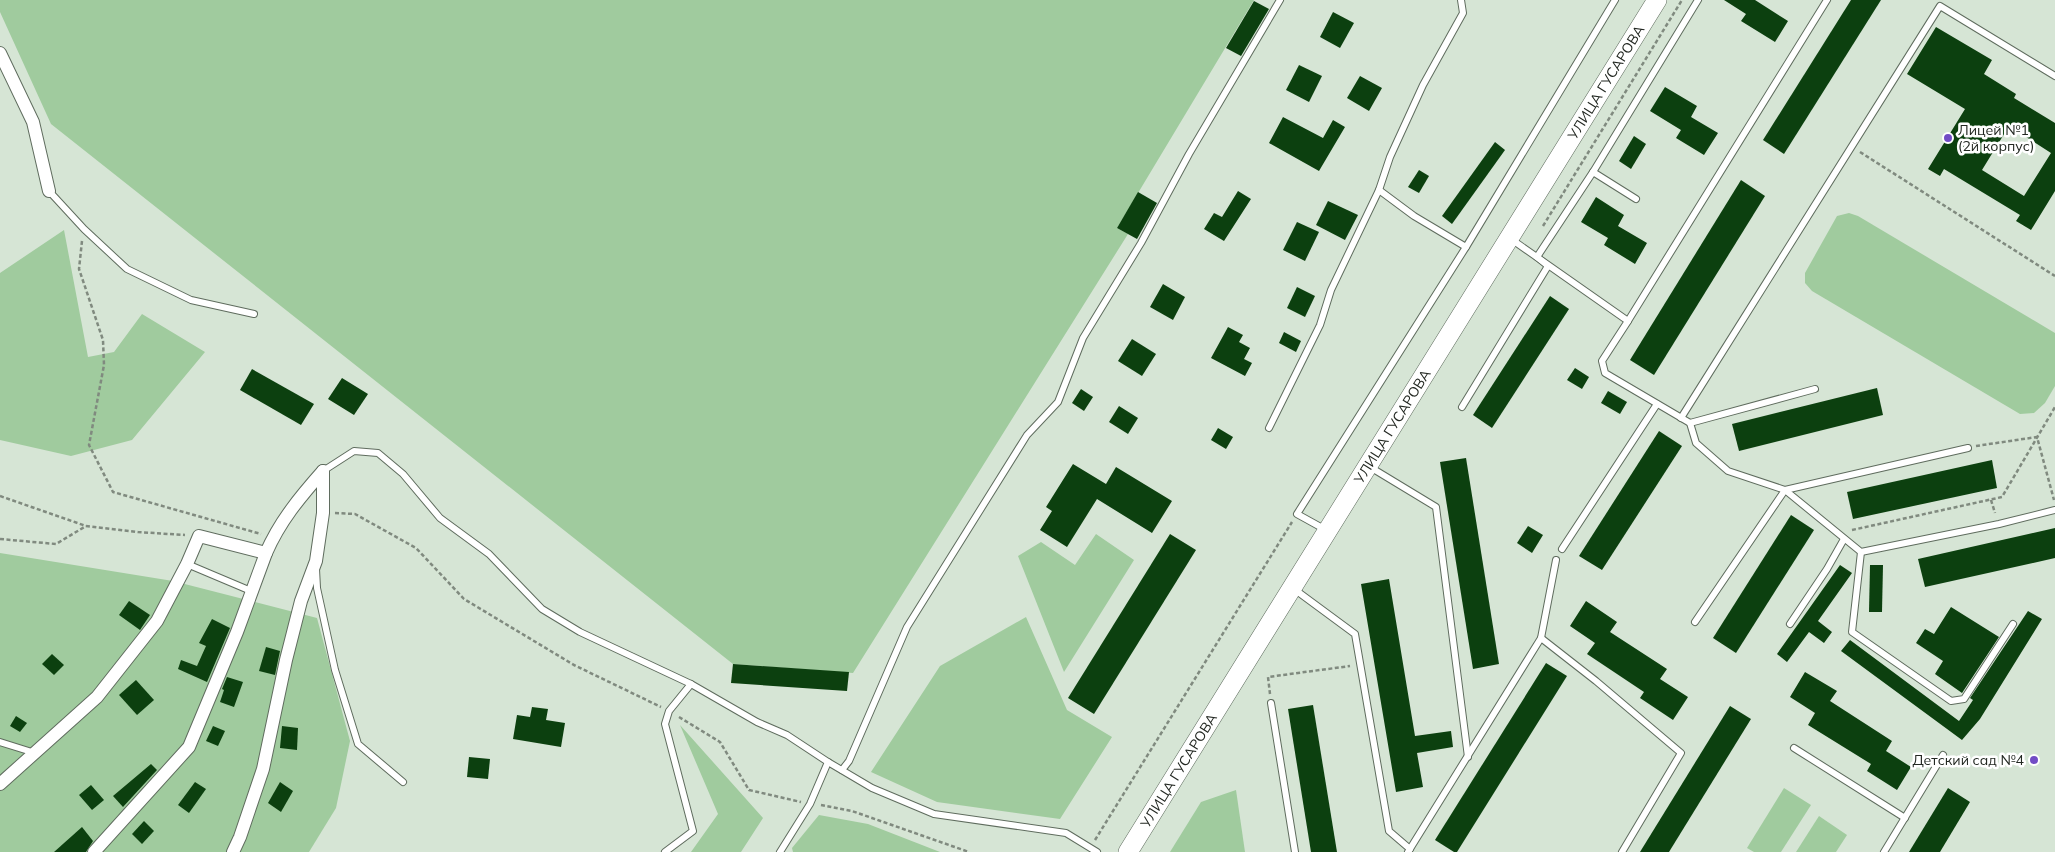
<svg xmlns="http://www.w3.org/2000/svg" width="2055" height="852" viewBox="0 0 2055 852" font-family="Mulish,sans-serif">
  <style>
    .green { fill: #a0cb9e }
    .building { fill: #0c400f; fill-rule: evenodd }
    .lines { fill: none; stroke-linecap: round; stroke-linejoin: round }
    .lane-casing { stroke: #5f6c5e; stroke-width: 8 }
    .street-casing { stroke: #5f6c5e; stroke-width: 14 }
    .secondary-casing { stroke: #5f6c5e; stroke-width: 20 }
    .path { stroke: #808a7f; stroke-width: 2.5; stroke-dasharray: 4 2.5; stroke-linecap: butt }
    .lane { stroke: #fff; stroke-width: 6 }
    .street { stroke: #fff; stroke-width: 12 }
    .secondary { stroke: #fff; stroke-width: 19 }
    .poi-dot { fill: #724cc5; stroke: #fff; stroke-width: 2 }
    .labels { text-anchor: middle; stroke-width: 5; stroke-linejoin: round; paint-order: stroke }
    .street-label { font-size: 14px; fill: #232822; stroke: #fff }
    .poi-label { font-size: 14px; fill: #232822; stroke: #fff; text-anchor: start }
  </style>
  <rect width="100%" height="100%" fill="#d6e5d5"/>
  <!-- green -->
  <g class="green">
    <polygon points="0,0 1254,0 1117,228 1128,234 853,673 733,664 51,124 0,12"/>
    <polygon points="1849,213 1858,216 2055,333 2055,386 2045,403 2034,413 2020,414 1812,291 1805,283 1805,273 1837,216"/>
    <polygon points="64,230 88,357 114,352 142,314 205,352 132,440 71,456 0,440 0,273"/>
    <polygon points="1096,534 1134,560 1064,672 1018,556 1041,542 1075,565"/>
    <polygon points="0,553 173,581 317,618 350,741 336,808 309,852 0,852"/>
    <polygon points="1026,617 1067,710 1112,737 1060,819 937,802 871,772 940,666"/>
    <polygon points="680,725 763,818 741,852 691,852 718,814"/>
    <polygon points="1784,788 1811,805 1781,852 1754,852 1747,848"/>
    <polygon points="1236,790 1245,852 1170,852 1201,802"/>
    <polygon points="819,815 868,824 940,852 793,852 792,848"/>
    <polygon points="1819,816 1847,835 1836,852 1796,852"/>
  </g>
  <!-- building -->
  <g class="building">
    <polygon points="1724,0 1755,0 1788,21 1775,42 1741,21 1746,14"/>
    <polygon points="1851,0 1881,0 1784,154 1763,140"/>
    <polygon points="1254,1 1269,9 1241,56 1226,48"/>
    <polygon points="1333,12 1354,23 1340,48 1320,37"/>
    <path d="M1936,27L1992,60L1984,74L2016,94L2014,98L2055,123V191L2031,230L2016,221L2020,215L1944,169L1940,176L1928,169L1965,109L1907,74ZM2009,126L2051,153L2024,196L1982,170Z"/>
    <polygon points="1299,65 1322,76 1309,102 1286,90"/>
    <polygon points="1360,76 1382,88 1369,111 1347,98"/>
    <polygon points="1665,87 1697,106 1691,117 1718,133 1704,155 1676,138 1681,130 1650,111"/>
    <polygon points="1283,117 1323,138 1333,120 1345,127 1319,171 1269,143"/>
    <polygon points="1634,136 1646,144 1631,169 1619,161"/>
    <polygon points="1495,142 1505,150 1452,224 1442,216"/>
    <polygon points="1419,170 1429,176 1419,193 1408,187"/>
    <polygon points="1741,180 1765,196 1654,375 1630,360"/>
    <polygon points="1238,191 1251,199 1224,241 1204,229 1214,213 1222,217"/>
    <polygon points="1138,192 1157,203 1137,239 1117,228"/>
    <polygon points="1596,197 1624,215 1618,226 1647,243 1635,264 1604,245 1608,238 1581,222"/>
    <polygon points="1328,201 1358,215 1345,240 1316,225"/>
    <polygon points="1297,222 1319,232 1305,261 1283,250"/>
    <polygon points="1163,284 1185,297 1173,320 1150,307"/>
    <polygon points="1297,287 1315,296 1305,317 1287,308"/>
    <polygon points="1550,296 1569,309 1492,428 1473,415"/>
    <polygon points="1228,327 1243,335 1239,342 1250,348 1244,359 1252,363 1245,376 1211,358"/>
    <polygon points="1284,332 1301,341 1296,352 1279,343"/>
    <polygon points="1132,339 1156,354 1142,376 1118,361"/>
    <polygon points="1575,368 1589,377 1582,389 1567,380"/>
    <polygon points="252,369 314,404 301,425 240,390"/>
    <polygon points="342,378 368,394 354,415 328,399"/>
    <polygon points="1877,388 1883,415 1739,451 1732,424"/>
    <polygon points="1081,389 1093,397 1084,411 1072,403"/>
    <polygon points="1608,391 1627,402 1620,414 1601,403"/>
    <polygon points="1119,406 1138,418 1128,434 1109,422"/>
    <polygon points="1218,428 1233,437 1226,449 1211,440"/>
    <polygon points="1659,431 1682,446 1602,570 1579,556"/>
    <polygon points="1466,458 1499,664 1473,669 1440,462"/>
    <polygon points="1992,460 1997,488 1853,519 1847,492"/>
    <polygon points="1073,464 1106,484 1116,467 1172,501 1152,533 1097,499 1067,547 1040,530 1052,511 1046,507"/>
    <polygon points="1791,515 1814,530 1736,653 1713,638"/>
    <polygon points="1528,526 1543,535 1532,553 1517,543"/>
    <polygon points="2055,528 2055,558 1925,587 1918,559"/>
    <polygon points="1170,534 1196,550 1094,714 1068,698"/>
    <polygon points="1840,565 1852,573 1818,621 1832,632 1824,643 1809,632 1787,662 1777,654"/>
    <polygon points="1870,565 1883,565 1882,612 1869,612"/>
    <polygon points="1389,579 1415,736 1451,731 1453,747 1417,753 1423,787 1396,792 1361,584"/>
    <polygon points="129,601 150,615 140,630 119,615"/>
    <polygon points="1586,601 1617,622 1610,632 1667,669 1660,679 1688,697 1673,720 1640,698 1644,692 1587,654 1595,643 1570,626"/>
    <polygon points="1951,607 1999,637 1962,693 1935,674 1943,661 1916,643 1925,629 1934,634"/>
    <polygon points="2028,611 2042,619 1980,719 1962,740 1841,651 1850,640 1959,721 1973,700 1970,698"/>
    <polygon points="212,619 230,628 207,682 178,669 181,660 197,666 206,646 199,643"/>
    <polygon points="266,647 280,651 275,675 259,671"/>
    <polygon points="52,654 64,665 54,675 42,664"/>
    <polygon points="1546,663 1567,676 1457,852 1454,852 1435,840"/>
    <polygon points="733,664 849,672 847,691 731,683"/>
    <polygon points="1805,672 1837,691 1830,701 1892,741 1886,751 1911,767 1897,790 1867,771 1871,764 1808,725 1815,713 1790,697"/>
    <polygon points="227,677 243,682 234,707 220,702 224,690 222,689"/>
    <polygon points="136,680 154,700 137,715 119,695"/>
    <polygon points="1313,705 1337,852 1311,852 1288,709"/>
    <polygon points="1730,706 1751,719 1669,852 1640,852"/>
    <polygon points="532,707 548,709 546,720 565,723 561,747 513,739 517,715 530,717"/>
    <polygon points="16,716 27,723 20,732 10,726"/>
    <polygon points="213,726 225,731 218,746 206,741"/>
    <polygon points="282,726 298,728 297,750 280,748"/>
    <polygon points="469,757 490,759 488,779 467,777"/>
    <polygon points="151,764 157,770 123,807 113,796"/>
    <polygon points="195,782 206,789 189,813 178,805"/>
    <polygon points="280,782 293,791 281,812 268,803"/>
    <polygon points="91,785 104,800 92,810 79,795"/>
    <polygon points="1948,788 1970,802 1940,852 1909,852"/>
    <polygon points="144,821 154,831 142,844 132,834"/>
    <polygon points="82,827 93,841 86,852 54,852"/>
  </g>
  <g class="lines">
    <defs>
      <g id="lane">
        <polyline points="1593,172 1636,199"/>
        <polyline points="1379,190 1414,216 1466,247"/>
        <polyline points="49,191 84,229 127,269 191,300 254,314"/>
        <polyline points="1511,239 1628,321 1602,361 1605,373 1690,423 1696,443 1728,471 1785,490 1861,552 1999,524 2055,510"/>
        <polyline points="1628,321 1827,0"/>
        <polyline points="1462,407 1548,266 1537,257 1593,172 1698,0"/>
        <polyline points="1681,418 1940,6 2055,76"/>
        <polyline points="1690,423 1815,389"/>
        <polyline points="1269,428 1320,325 1331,290 1379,190 1390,157 1423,85 1463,13 1461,0"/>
        <polyline points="1370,467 1436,507 1468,757"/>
        <polyline points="323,471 354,451 378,453 403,474 440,518 489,554 542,609 580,632 691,684 757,722 787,735 828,762 872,788 934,814 1066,833 1097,852"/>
        <polyline points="1326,530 1297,514 1466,247 1615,0"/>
        <polyline points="1562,549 1657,404"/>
        <polyline points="1861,552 1852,632 1951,701 1964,699 2013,624"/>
        <polyline points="187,564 251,591"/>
        <polyline points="316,569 317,588 335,670 358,744 403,782"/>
        <polyline points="1294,589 1355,634 1389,831 1410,849"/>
        <polyline points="1695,622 1785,490 1968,448"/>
        <polyline points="1790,624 1827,569 1844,539"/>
        <polyline points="1541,638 1556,560"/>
        <polyline points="1271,703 1295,852"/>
        <polyline points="0,742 35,753"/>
        <polyline points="1794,748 1905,818"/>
        <polyline points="842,770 849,761 907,627 1027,435 1058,402 1083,338 1141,243 1189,154 1280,0"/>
        <polyline points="665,852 693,831 665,724 669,711 691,684"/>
        <polyline points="780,852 810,804 828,762"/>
        <polyline points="1408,852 1541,638 1596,681 1681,753 1622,852"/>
        <polyline points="1884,852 1943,755"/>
      </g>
      <g id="street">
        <polyline points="0,53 33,122 49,191"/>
        <path d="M0,784L97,697L157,621L187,564L199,536L266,553C280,521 300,497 323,471"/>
        <polyline points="94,852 189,747 237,632 266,553"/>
        <polyline points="233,852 240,837 263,769 286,660 301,601 316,561 323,513 323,471"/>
      </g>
      <g id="secondary">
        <path id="s1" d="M1128,852L1657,0"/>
      </g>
    </defs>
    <!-- lane casing -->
    <use href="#lane" class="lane-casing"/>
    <!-- street casing -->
    <use href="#street" class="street-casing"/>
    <!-- secondary casing -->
    <use href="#secondary" class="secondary-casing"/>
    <!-- path -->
    <g class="path">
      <polyline points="1860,152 2055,276"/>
      <polyline points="1543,226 1682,0"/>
      <polyline points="82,241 79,269 103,340 104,365 89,445 113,492 261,534"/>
      <polyline points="1976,446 2037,437 2054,500"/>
      <polyline points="0,496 86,526 138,532 185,535"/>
      <polyline points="1991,500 1995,513"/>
      <polyline points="335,513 355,514 416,548 464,599 574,665 661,707"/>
      <polyline points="1852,530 2002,497 2055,407"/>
      <polyline points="0,539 56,544 86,526"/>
      <polyline points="1270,694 1268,677 1350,666"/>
      <polyline points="679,717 720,742 749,790 801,802"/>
      <polyline points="821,805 852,811 969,852"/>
      <polyline points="1095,840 1292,522"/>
    </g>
    <!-- lane -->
    <use href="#lane" class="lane"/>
    <!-- street -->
    <use href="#street" class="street"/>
    <!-- secondary -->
    <use href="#secondary" class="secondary"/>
  </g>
  <!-- markers -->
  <g class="poi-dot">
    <circle cx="1948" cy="138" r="5"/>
    <circle cx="2034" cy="760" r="5"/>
  </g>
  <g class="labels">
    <!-- street labels -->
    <g class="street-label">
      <text dy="5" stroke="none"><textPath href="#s1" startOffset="906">УЛИЦА ГУСАРОВА</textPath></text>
      <text dy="5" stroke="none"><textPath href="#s1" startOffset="501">УЛИЦА ГУСАРОВА</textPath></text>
      <text dy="5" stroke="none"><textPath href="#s1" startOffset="96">УЛИЦА ГУСАРОВА</textPath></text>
    </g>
    <!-- poi labels -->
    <g class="poi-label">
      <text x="1958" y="135">Лицей №1<tspan x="1958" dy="16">(2й корпус)</tspan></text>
      <text x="2024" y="765" text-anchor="end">Детский сад №4</text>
    </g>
  </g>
</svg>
